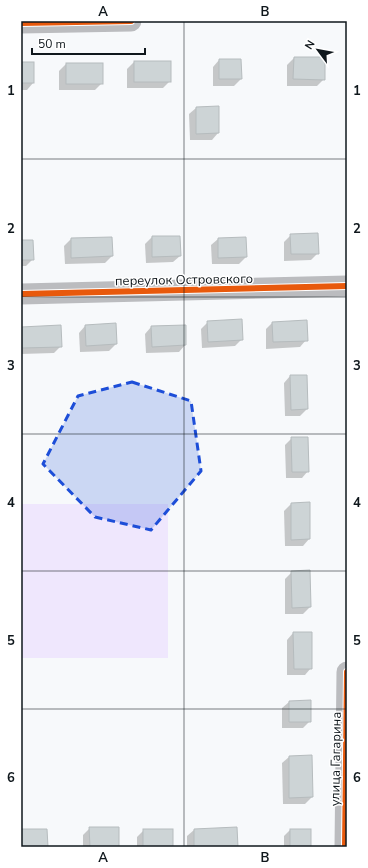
<svg xmlns="http://www.w3.org/2000/svg" width="368" height="868" viewBox="0 0 368 868" font-family="'Nunito Sans',sans-serif">
  <style>
    .green { fill: #efe7fd }
    .shadow { fill: #0003 }
    .building { fill: #cdd4d6; stroke: #b6bcbe }
    .lines { fill: none; stroke-linecap: round; stroke-linejoin: round }
    .minor { stroke: #bbbcbf; stroke-width: 21 }
    .cycleway-casing { stroke: #fff; stroke-width: 8 }
    .cycleway { stroke: #e8590c; stroke-width: 6 }
    .marked { fill: #1d4ed8; fill-opacity: 0.2; stroke: #1d4ed8; stroke-width: 3; stroke-dasharray: 8 5; stroke-linejoin: round }
    .grid { fill: none; stroke: #0f171c; stroke-width: 1; stroke-opacity: 0.55 }
    .labels { text-anchor: middle; stroke-width: 3; stroke-linejoin: round; paint-order: stroke }
    .street-label { font-size: 13px; fill: #0f171c; stroke: #fff }
    .neatline { fill: none; stroke: #0f171c; stroke-width: 1.5 }
    .grid-label { font-size: 13px; text-anchor: middle; font-weight: bold; fill: #0f171c }
  </style>
  <rect width="100%" height="100%" fill="#f7f9fb"/>
  <!-- green -->
  <rect class="green" x="21" y="504" width="147" height="154"/>
  <!-- shadow -->
  <g class="shadow">
    <polygon points="294,58 324,58 324,79 317,86 287,86 287,65"/>
    <polygon points="219,60 241,79 234,86 213,86 213,67"/>
    <polygon points="134,62 170,81 163,88 127,88 127,69"/>
    <polygon points="21,63 33,83 27,90 21,90"/>
    <polygon points="66,64 102,83 95,90 59,90 59,71"/>
    <polygon points="218,107 218,133 212,140 190,140 189,114 196,108"/>
    <polygon points="291,235 318,253 311,260 284,261 284,242"/>
    <polygon points="152,237 180,256 173,262 146,263 145,244"/>
    <polygon points="71,239 112,256 105,263 65,264 64,246"/>
    <polygon points="218,239 246,257 239,264 212,264 211,245"/>
    <polygon points="21,241 33,259 26,266 21,266"/>
    <polygon points="208,322 241,340 235,346 202,348 201,329"/>
    <polygon points="272,323 306,340 300,347 266,349 266,329"/>
    <polygon points="60,326 61,346 54,353 21,354 21,328"/>
    <polygon points="85,326 116,344 109,351 80,352 79,333"/>
    <polygon points="185,326 185,345 179,352 146,353 145,334 151,327"/>
    <polygon points="290,376 307,409 300,416 285,416 284,383"/>
    <polygon points="292,438 308,471 302,478 286,478 285,445"/>
    <polygon points="291,504 309,539 303,546 285,546 284,511"/>
    <polygon points="292,572 309,572 310,607 303,614 285,614 285,579"/>
    <polygon points="293,633 311,668 305,675 287,675 287,640"/>
    <polygon points="289,702 310,721 303,728 282,728 282,708"/>
    <polygon points="311,756 312,797 305,804 283,804 282,763 289,757"/>
    <polygon points="90,828 118,847 83,847 83,835"/>
    <polygon points="144,830 172,847 137,847 137,837"/>
    <polygon points="194,830 237,847 187,847 187,836"/>
    <polygon points="290,830 310,847 284,847 284,836"/>
  </g>
  <!-- building -->
  <g class="building">
    <polygon points="294,57 325,57 325,80 293,79"/>
    <polygon points="219,59 241,59 242,79 219,79"/>
    <rect x="134" y="61" width="37" height="21"/>
    <rect x="21" y="62" width="13" height="21"/>
    <rect x="66" y="63" width="37" height="21"/>
    <polygon points="219,106 219,133 196,134 196,107"/>
    <polygon points="318,233 319,254 291,254 290,234"/>
    <polygon points="152,236 180,236 181,256 152,257"/>
    <polygon points="112,237 113,256 71,258 71,238"/>
    <polygon points="246,237 247,257 218,258 218,238"/>
    <polygon points="21,240 33,240 34,260 21,260"/>
    <polygon points="242,319 243,340 208,342 207,321"/>
    <polygon points="307,320 308,341 273,342 272,322"/>
    <polygon points="116,323 117,344 86,346 85,325"/>
    <polygon points="61,325 62,347 22,348 21,327"/>
    <polygon points="186,325 186,345 152,347 151,326"/>
    <polygon points="290,375 307,375 308,409 291,410"/>
    <polygon points="291,437 308,437 309,472 292,472"/>
    <polygon points="310,502 310,539 291,540 291,503"/>
    <polygon points="310,570 311,607 292,608 291,571"/>
    <polygon points="293,632 312,632 312,669 294,669"/>
    <polygon points="311,700 311,722 289,722 289,701"/>
    <polygon points="312,755 313,797 289,798 289,756"/>
    <polygon points="89,827 119,827 119,847 90,847"/>
    <polygon points="237,827 238,847 194,847 194,829"/>
    <polygon points="21,829 47,829 48,847 21,847"/>
    <rect x="143" y="829" width="30" height="18"/>
    <rect x="290" y="829" width="21" height="18"/>
  </g>
  <g class="lines">
    <!-- minor -->
    <g class="minor">
      <polyline points="21,23 131,21"/>
      <polyline points="21,294 347,286"/>
      <polyline points="345,847 347,672"/>
    </g>
    <defs>
      <g id="cycleway">
        <polyline points="21,23 131,21"/>
        <polyline points="21,294 347,286"/>
        <polyline points="345,847 347,672"/>
      </g>
    </defs>
    <!-- cycleway casing -->
    <use href="#cycleway" class="cycleway-casing"/>
    <!-- cycleway -->
    <use href="#cycleway" class="cycleway"/>
  </g>
  <!-- marked area -->
  <path class="marked" d="M132,382L191,401L201,471L151,530L95,517L43,464L78,396Z"/>
  <!-- grid -->
  <path class="grid" d="M184,21V847M21,159H347M21,297H347M21,434H347M21,571H347M21,709H347"/>
  <g class="labels">
    <!-- street labels -->
    <g class="street-label">
      <text transform="translate(184 279) rotate(-1)" y="5">переулок Островского</text>
      <text transform="translate(335 759) rotate(-89)" y="5">улица Гагарина</text>
    </g>
  </g>
  <!-- border -->
  <rect width="368" height="868" fill="none" stroke="#ffffff" stroke-width="44"/>
  <!-- north arrow -->
  <g transform="translate(318 50) rotate(302)" stroke="#ffffff" stroke-width="3" paint-order="stroke">
  <path d="M0-3L7 15L0 10L-7 15Z" fill="#0f171c"/>
  <text y="-6" font-size="11" font-weight="bold" text-anchor="middle" fill="#0f171c">N</text>
  </g>
  <!-- scale -->
  <path d="M32 48v6h113v-6" fill="none" stroke="#0f171c" stroke-width="2"/>
  <text x="38" y="48" font-size="12" fill="#0f171c" stroke="#ffffff" stroke-width="3" paint-order="stroke">50 m</text>
  <rect x="22" y="22" width="324" height="824" class="neatline"/>
  <g class="grid-label">
    <text x="103" y="16">A</text>
    <text x="265" y="16">B</text>
    <text x="11" y="95">1</text>
    <text x="357" y="95">1</text>
    <text x="11" y="233">2</text>
    <text x="357" y="233">2</text>
    <text x="11" y="370">3</text>
    <text x="357" y="370">3</text>
    <text x="11" y="507">4</text>
    <text x="357" y="507">4</text>
    <text x="11" y="645">5</text>
    <text x="357" y="645">5</text>
    <text x="11" y="782">6</text>
    <text x="357" y="782">6</text>
    <text x="103" y="862">A</text>
    <text x="265" y="862">B</text>
  </g>
</svg>
